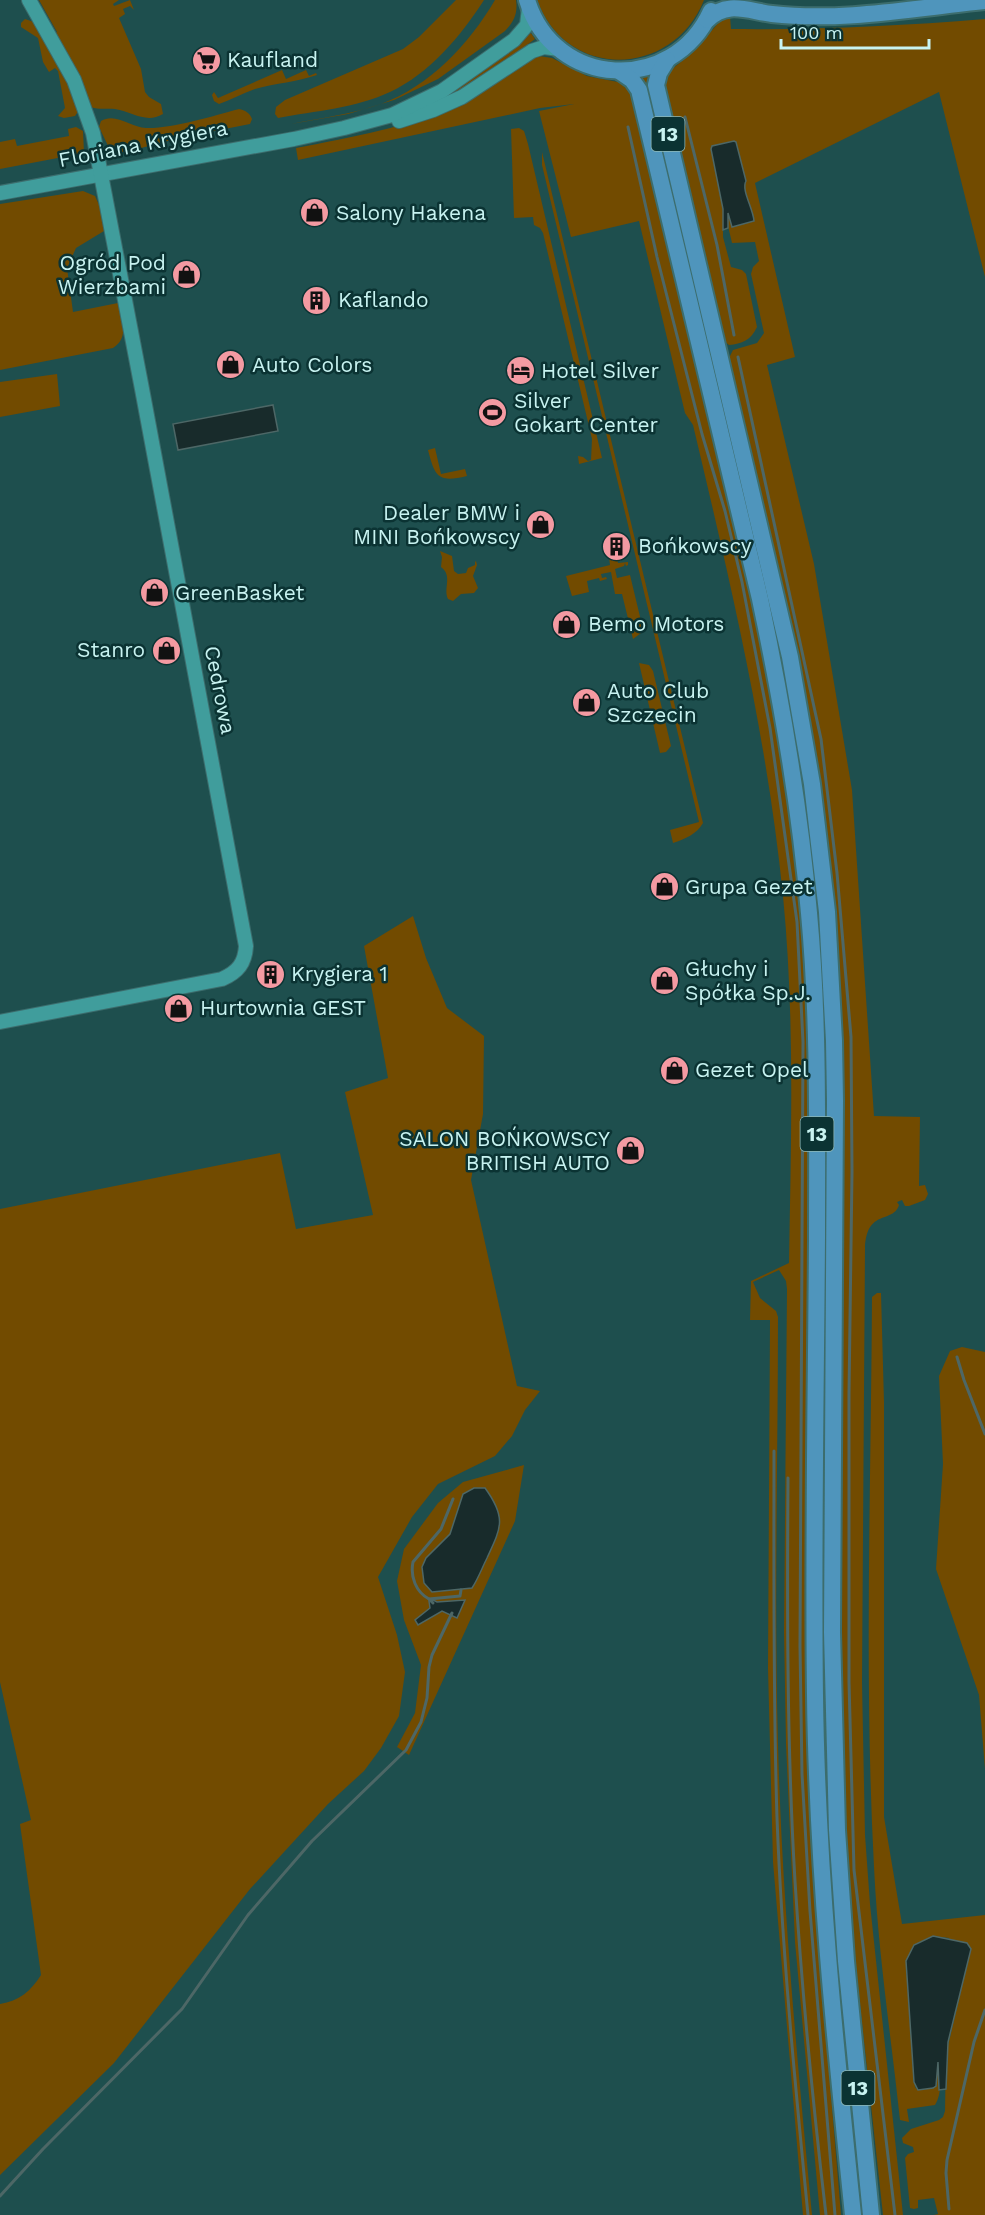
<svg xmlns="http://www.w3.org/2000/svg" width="985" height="2215" viewBox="0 0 985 2215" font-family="'Work Sans',sans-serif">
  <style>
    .green { fill: #724b00; fill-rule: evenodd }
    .water { fill: #182b2b; stroke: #4d6766; stroke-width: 1.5 }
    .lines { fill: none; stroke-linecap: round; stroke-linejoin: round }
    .stream { stroke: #4d6766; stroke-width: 3 }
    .minor-casing { stroke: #3c6d6d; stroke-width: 16 }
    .major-casing { stroke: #3c6d6d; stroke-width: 20 }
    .minor { stroke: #409d9c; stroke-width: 14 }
    .major { stroke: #4f95bc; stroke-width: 16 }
    .labels { text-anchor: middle; stroke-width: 5; stroke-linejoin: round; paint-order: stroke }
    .shield { fill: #0b3333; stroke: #8fb9b8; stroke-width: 1.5 }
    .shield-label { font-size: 20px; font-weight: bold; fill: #c8f3f1 }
    .poi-label { font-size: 21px; fill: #c8f3f1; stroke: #0b3333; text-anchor: start }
    .street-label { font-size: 21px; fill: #c8f3f1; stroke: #0b3333 }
  </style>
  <rect width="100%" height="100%" fill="#1e4f4e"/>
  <!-- green -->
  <g class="green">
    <path d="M39,0H119L113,4L114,6L130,0L134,10L130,6L123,9L125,14L119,18L141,69L145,92L149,97L161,104L163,114C146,124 133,112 115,109C107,108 99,110 91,107L54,34L57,32Z"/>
    <path d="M456,0H484C461,36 429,74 390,92C356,108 315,111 278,118L275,114L276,107L285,100L403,49L419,37Z"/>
    <path d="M495,0H516C518,13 514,22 505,31L438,79L394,100L348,114L291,124C321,118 352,114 381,104C430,86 469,44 495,0Z"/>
    <path d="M537,0H704C673,78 566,81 537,0Z"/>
    <path d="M730,16L731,29C816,30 900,26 985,19V277L939,92L755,183L795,357L767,365L814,564L852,790L874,1116L920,1117L919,1186L925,1185L928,1194L925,1200L909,1206H905L902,1200L897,1202L899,1205C893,1224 867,1208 865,1248L862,1682L865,1835L870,1904L903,2215H883L848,1895L840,1706L841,1026L834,909L816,758L795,645L729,358L733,350L757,343L764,333L751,274L753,267L759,261L755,242L732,243C730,232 725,222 729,211L730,221L747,196L743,185H719L723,209V237L731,267L742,270L746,274L757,327C751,340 742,344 729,345L724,341L665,88L666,79L672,69L693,52L720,21Z"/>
    <polygon points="25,19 34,22 69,81 79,110 75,116 64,118 58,116 65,108 58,71 55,68 49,72 43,62 38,38 21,27 21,23"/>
    <path d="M531,33L535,39C503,63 471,86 434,103Z"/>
    <path d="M539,56L552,58L587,76L618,82L626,87L633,97L764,652L792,816L805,952L811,1085L807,1708L816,1913L841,2215H820L795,1942L786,1744L784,1631L787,1289L786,1281L779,1270L753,1282L760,1298L776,1311L778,1317C778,1459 774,1602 778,1744C782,1901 797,2058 812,2215H803L773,1862L768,1668L770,1320H750L751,1281L789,1263C791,1141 795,1018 783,896C767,736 730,581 693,425L685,413L639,221L571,237L539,111L574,104L540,108L298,160L296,148C353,137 408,127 461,104C485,93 517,60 539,56Z"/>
    <path d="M282,70L286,79L306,70L309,76L316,73L317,75C297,82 276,83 255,89C243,93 231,100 219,104L214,101L212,95L214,92L218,98Z"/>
    <polygon points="652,75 783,648 815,858 828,1028 826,1621 865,2215 859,2215 823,1797 810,860 639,79"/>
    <path d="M239,109C245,110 250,113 252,119L250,124L179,138L126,152H111L99,127L101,121C115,112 131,127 146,128C171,129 213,116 239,109Z"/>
    <polygon points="76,127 83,131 84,153 0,169 0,142 15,139 17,146 69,136 68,129"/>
    <polygon points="519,128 524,131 528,144 602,458 579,464 578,456 583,457 588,461 591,460 592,439 543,233 540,228 534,225 533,217 514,218 511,129"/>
    <path d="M542,152L703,823C697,834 685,839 673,843L670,830L699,822L542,165Z"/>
    <path d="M83,191L95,196L100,207L104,231L76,248L67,268L73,312L118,303C121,321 130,337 113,348L0,370V204Z"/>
    <polygon points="57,374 60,406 0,417 0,382"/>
    <path d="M435,448L441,474L465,469L467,476C438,483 435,477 428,450Z"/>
    <path d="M440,551L452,556L454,571L458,574L466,573L468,568L475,565V562L476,561L477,565L473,576L478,588L474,593L461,594L453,601L448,599C443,588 453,576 441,567L442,557Z"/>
    <polygon points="616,555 618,563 628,562 628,565 626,566 625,563 624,566 615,569 617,578 630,575 642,625 641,633 633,639 622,594 615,594 611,572 601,574 602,578 606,577 607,579 600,581 599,578 587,581 589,592 572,596 566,576 610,565 609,557"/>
    <polygon points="639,663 649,665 653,671 671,746 666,752 660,753"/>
    <path d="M413,916L426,958L447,1008L484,1036L483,1114L471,1180L517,1386L540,1391L525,1410L512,1436L495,1456L438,1484L412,1517L378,1577L397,1635L405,1672L399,1716L381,1748L364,1771L328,1804L250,1889L114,2063L0,2175V2004C19,2001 31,1991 41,1975L20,1824L31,1820L0,1682V1209L280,1153L296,1229L373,1215L345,1092L388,1078L364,946Z"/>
    <path d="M877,1293H881L884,1402V1817L902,1924L985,1915V2215H934L938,2214L934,2198L918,2200V2208L914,2209L910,2208L905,2158L908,2154L914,2152L913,2147L903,2143L902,2138L911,2129L939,2120L943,2117L945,2111L946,2054L963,1982L949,1938L933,1936L906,1961L915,2087L918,2090L933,2088L936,2086L938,2059C940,2073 943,2092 935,2105L907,2109L909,2122L900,2120C891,2036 878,1952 874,1867C864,1678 871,1487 872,1297Z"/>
    <polygon points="962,1347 985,1352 985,1769 979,1695 936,1569 943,1464 939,1376 950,1351"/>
    <path d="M524,1465L515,1521L409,1755L397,1747L415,1713L421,1665L404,1620L397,1581L404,1549L438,1503L463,1482ZM463,1494L474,1586L426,1558L450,1534Z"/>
  </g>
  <!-- water -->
  <g class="water">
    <path d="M734,141L736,142L746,181C741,190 753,208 754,221L732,227L728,213V228L723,230V209L711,149L712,146Z"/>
    <polygon points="273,405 278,431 178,450 173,424"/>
    <path d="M474,1488H485C507,1518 501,1528 487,1558C482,1568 478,1579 472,1588L432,1592L424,1583L422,1567L426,1558L450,1534L463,1494Z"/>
    <polygon points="433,1600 437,1602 465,1600 457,1618 442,1611 418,1625 415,1620 430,1608 429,1601"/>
    <polygon points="933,1936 967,1943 971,1949 948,2042 946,2089 939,2090 938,2062 936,2086 933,2088 918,2090 914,2082 906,1961 914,1945"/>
  </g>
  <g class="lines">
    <!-- stream -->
    <g class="stream">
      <polyline points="685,117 717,245 734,335"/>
      <polyline points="628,127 657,257 702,434 725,511 742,582 770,728 797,922 803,1042 800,1646 802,1774 810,1911 835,2215"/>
      <polyline points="738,357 821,739 837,873 851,1037 852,1172 849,1394 849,1682 854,1870 895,2215"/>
      <polyline points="957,1357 964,1380 985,1434"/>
      <path d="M774,1451C774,1573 773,1695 777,1818C782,1950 795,2083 808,2215"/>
      <path d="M788,1478C787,1612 787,1747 795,1881C802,1993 813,2104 826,2215"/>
      <path d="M429,1599C416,1592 410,1577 413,1562L441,1529L453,1499"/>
      <polyline points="433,1603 429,1599 460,1596 461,1590"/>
      <polyline points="0,2196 43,2149 182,2009 248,1915 312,1841 406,1750 421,1722 427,1698 429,1667 432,1655 452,1613"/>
      <polyline points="949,2209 946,2173 947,2160 974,2042 985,2010"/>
    </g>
    <defs>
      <g id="minor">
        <polyline points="399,121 433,110 462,97 532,51 544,47 559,49"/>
        <polyline points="0,193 294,139 344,128 392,115 442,91 514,40 527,25 529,8"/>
        <path d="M0,1022L222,979C238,972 245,963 246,946L142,389L93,133L74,80L29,0"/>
      </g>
      <g id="major">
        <path d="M527,0C554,89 673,95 711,11"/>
        <path d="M707,20C727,0 748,11 772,14C842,22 915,8 985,1"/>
        <polyline points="667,60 659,73 656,85 790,657 812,784 827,912 834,1041 835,1101 832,1632 837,1830 846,1961 871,2215"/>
        <path d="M619,71L632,80L639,90L760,599C782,703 800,808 809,913C819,1021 817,1130 817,1239C816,1391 813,1543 815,1695C817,1869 835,2042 853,2215"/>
      </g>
    </defs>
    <!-- minor casing -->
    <use href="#minor" class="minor-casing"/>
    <!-- major casing -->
    <use href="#major" class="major-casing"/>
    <!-- minor -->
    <use href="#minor" class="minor"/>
    <!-- major -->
    <use href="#major" class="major"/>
  </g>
  <!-- icons -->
  <defs>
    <symbol id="supermarket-disc" viewBox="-11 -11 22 22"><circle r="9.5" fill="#f49aa2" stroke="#0b3333"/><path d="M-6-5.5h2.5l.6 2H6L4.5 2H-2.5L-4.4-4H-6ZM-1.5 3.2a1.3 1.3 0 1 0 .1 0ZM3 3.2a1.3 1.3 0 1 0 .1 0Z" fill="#111"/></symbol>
    <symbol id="shop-disc" viewBox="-11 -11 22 22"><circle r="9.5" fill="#f49aa2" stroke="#0b3333"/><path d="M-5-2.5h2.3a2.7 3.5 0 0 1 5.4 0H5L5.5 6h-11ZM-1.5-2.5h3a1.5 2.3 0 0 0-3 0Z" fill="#111"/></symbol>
    <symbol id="building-disc" viewBox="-11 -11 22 22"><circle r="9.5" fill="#f49aa2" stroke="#0b3333"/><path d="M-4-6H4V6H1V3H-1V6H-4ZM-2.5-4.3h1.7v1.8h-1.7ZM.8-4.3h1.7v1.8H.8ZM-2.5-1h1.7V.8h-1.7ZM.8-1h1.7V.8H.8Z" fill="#111"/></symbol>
    <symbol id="hotel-disc" viewBox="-11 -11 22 22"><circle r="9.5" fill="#f49aa2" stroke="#0b3333"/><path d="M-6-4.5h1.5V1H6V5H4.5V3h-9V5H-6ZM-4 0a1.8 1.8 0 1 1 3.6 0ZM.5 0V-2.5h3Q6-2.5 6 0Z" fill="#111"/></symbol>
    <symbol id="stadium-disc" viewBox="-11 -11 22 22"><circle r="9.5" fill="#f49aa2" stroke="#0b3333"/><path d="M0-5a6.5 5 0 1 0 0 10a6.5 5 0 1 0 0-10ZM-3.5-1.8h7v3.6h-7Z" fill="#111"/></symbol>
  </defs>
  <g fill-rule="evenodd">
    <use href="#supermarket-disc" x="190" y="44" width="33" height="33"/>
    <use href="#shop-disc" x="298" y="196" width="33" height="33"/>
    <use href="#shop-disc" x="170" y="258" width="33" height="33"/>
    <use href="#building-disc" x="300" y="284" width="33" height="33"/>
    <use href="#shop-disc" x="214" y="348" width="33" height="33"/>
    <use href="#hotel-disc" x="504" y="354" width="33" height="33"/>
    <use href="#stadium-disc" x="476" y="396" width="33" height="33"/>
    <use href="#shop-disc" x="524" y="508" width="33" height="33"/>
    <use href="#building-disc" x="600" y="530" width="33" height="33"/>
    <use href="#shop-disc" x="138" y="576" width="33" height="33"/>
    <use href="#shop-disc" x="550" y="608" width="33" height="33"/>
    <use href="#shop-disc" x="150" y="634" width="33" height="33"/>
    <use href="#shop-disc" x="570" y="686" width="33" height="33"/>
    <use href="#shop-disc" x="648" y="870" width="33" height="33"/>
    <use href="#building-disc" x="254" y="958" width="33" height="33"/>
    <use href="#shop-disc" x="648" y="964" width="33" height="33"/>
    <use href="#shop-disc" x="162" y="992" width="33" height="33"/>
    <use href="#shop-disc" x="658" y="1054" width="33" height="33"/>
    <use href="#shop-disc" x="614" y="1134" width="33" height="33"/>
  </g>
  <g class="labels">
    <!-- shield labels -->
    <g class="shield">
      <rect x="651.5" y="117" width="33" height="34" rx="4.5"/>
      <rect x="800.5" y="1117" width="33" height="34" rx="4.5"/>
      <rect x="841.5" y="2071" width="33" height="34" rx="4.5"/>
    </g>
    <g class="shield-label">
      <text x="668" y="141">13</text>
      <text x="817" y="1141">13</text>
      <text x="858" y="2095">13</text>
    </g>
    <!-- poi labels -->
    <g class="poi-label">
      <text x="227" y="67">Kaufland</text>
      <text x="336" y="220">Salony Hakena</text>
      <text x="166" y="270" text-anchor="end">Ogród Pod<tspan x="166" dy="24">Wierzbami</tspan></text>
      <text x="338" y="307">Kaflando</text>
      <text x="252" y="372">Auto Colors</text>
      <text x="541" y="378">Hotel Silver</text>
      <text x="514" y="408">Silver<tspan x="514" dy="24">Gokart Center</tspan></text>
      <text x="520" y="520" text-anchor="end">Dealer BMW i<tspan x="520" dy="24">MINI Bońkowscy</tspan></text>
      <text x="638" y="553">Bońkowscy</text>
      <text x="175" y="600">GreenBasket</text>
      <text x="588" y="631">Bemo Motors</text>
      <text x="145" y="657" text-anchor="end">Stanro</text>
      <text x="607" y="698">Auto Club<tspan x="607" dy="24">Szczecin</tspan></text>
      <text x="685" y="894">Grupa Gezet</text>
      <text x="685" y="976">Głuchy i<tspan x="685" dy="24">Spółka Sp.J.</tspan></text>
      <text x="291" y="981">Krygiera 1</text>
      <text x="200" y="1015">Hurtownia GEST</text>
      <text x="695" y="1077">Gezet Opel</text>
      <text x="610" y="1146" text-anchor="end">SALON BOŃKOWSCY<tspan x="610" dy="24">BRITISH AUTO</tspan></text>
    </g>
    <!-- street labels -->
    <g class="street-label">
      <text transform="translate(143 144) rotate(-11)" y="7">Floriana Krygiera</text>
      <text transform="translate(220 690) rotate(79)" y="7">Cedrowa</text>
    </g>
  </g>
  <!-- scale -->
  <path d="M781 39v9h148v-9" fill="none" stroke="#c8f3f1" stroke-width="3"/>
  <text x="790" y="39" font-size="18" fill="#c8f3f1" stroke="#0b3333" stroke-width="4.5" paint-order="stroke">100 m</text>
</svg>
